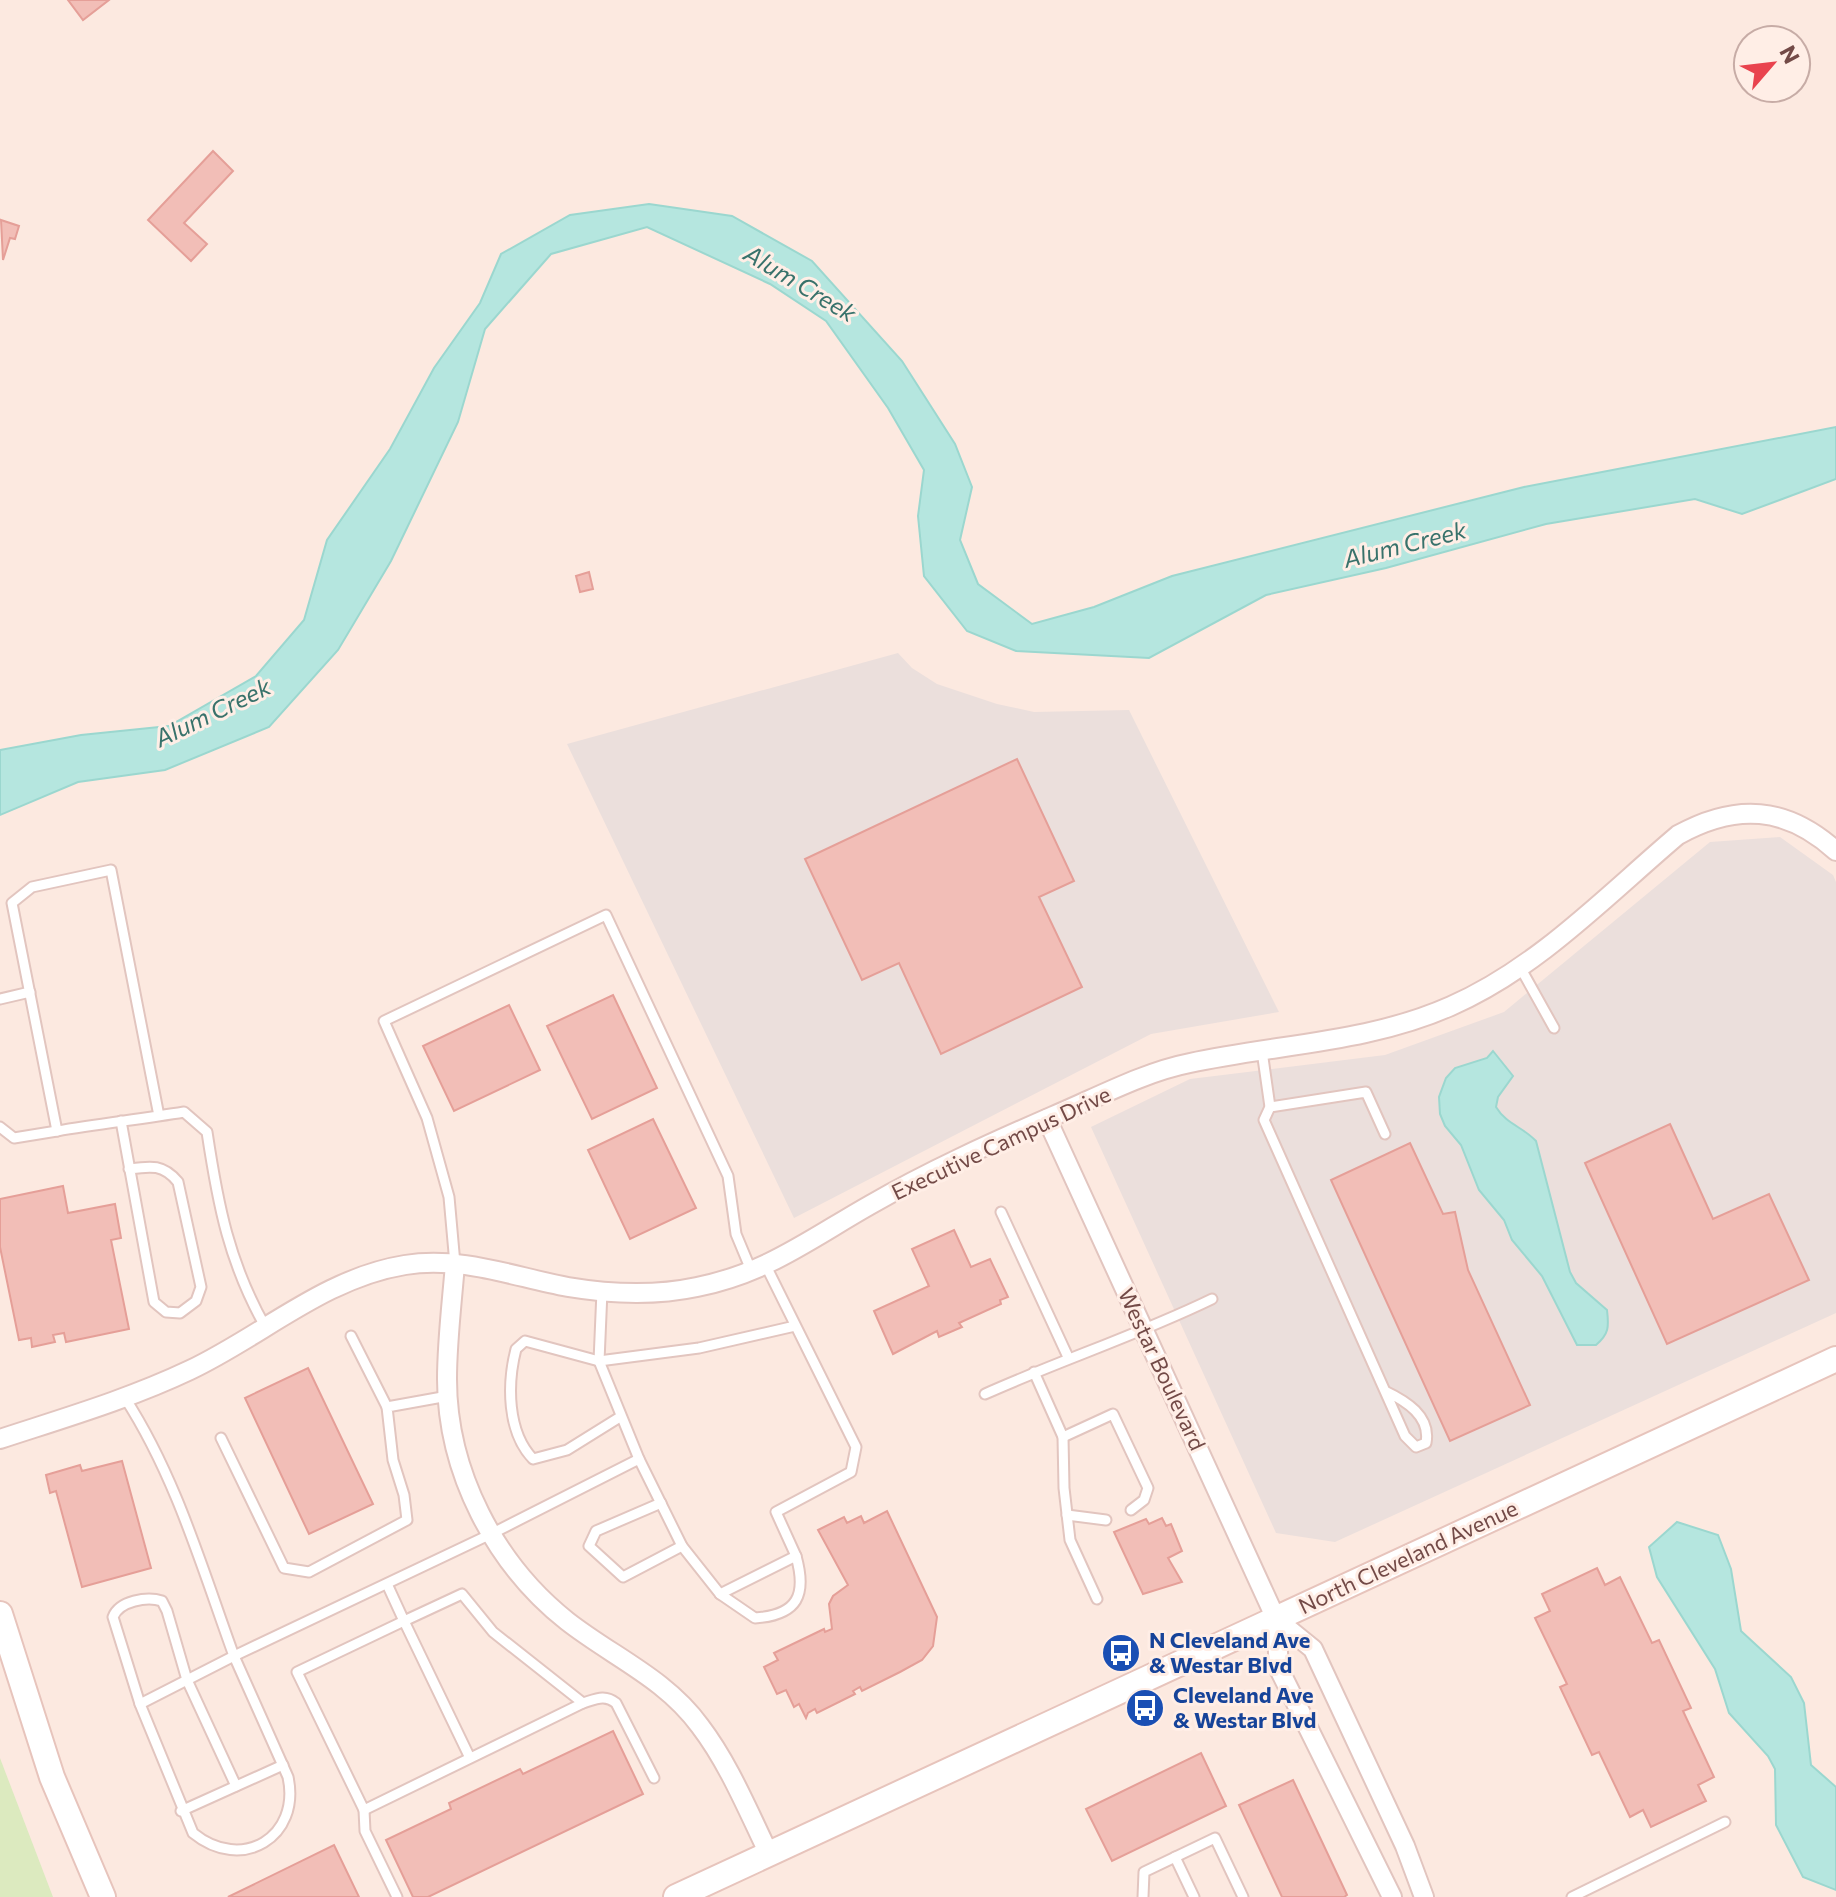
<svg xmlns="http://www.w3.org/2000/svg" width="1836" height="1897" viewBox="0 0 1836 1897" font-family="Commissioner,sans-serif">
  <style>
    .industrial { fill: #ebdfdc }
    .green { fill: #dceabf }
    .water { fill: #b5e6df; stroke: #9bd7cf; stroke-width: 2 }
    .building { fill: #f2beb7; stroke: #e59f98; stroke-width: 2 }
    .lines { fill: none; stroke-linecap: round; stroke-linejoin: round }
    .service-casing { stroke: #e2c5bf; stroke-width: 13 }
    .minor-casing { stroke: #e2c5bf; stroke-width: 22 }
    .secondary-casing { stroke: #e7c4bc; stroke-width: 28 }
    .service { stroke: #fff; stroke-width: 9 }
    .minor { stroke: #fff; stroke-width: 18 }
    .secondary { stroke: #fff; stroke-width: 24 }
    .labels { text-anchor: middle; stroke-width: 6; stroke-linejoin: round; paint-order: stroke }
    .street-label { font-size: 22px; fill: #734a47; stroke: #ffeee6 }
    .transit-label { font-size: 22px; font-weight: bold; fill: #164399; stroke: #ffeee6; text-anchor: start }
    .water-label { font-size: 24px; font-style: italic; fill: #38726b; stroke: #ffeee6 }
  </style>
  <rect width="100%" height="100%" fill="#fce9e0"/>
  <!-- industrial -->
  <g class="industrial">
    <polygon points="898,653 912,668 937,684 997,704 1034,712 1129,710 1279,1012 1151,1034 794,1218 567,744"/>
    <polygon points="1780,837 1833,875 1836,882 1836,1313 1335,1542 1276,1533 1091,1127 1190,1079 1385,1055 1504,1012 1710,842"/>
  </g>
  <!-- green -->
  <polygon class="green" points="0,1758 53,1897 0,1897"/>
  <!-- water -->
  <g class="water">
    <polygon points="649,204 732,216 812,261 902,361 955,444 972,487 960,540 978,584 1032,624 1094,607 1172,576 1524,487 1836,427 1836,479 1742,514 1695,499 1546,524 1386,568 1266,595 1149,658 1016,651 967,631 924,576 918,516 924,470 888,408 826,321 770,284 647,227 551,254 485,329 458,422 391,561 338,650 269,727 165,770 78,782 0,815 0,750 81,735 169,726 256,676 304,620 327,540 390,449 434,368 480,303 501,254 570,215"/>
    <path d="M1493,1051L1513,1076L1498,1097L1496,1107C1506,1124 1523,1127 1536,1141L1570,1272L1576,1283L1607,1310C1609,1327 1609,1334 1596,1345H1577L1542,1276L1512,1240L1504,1220L1479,1190L1461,1145L1445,1126L1440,1114L1439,1097L1446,1078L1455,1068L1487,1058Z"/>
    <polygon points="1677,1522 1718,1535 1731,1569 1741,1631 1791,1677 1804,1703 1811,1765 1836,1787 1836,1890 1803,1877 1776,1825 1775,1769 1768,1756 1729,1713 1715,1669 1657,1577 1649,1547"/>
  </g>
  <!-- building -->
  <g class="building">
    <polygon points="68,0 109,0 83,20"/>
    <polygon points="213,151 233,171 184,223 207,244 191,261 148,220"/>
    <polygon points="1,220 19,226 15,239 10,238 3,260"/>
    <polygon points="589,572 593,589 580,592 576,576"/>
    <polygon points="1017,759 1074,881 1039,897 1082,987 941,1054 899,963 862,980 805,859"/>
    <polygon points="613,995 657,1088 592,1119 547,1026"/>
    <polygon points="509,1005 540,1070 454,1111 423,1046"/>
    <polygon points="653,1119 696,1208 630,1239 588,1150"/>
    <polygon points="1670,1124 1713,1219 1769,1194 1809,1280 1667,1344 1585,1163"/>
    <polygon points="1410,1143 1443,1214 1455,1212 1468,1270 1530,1405 1450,1441 1331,1180"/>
    <polygon points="63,1186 68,1213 115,1204 121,1238 111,1240 129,1329 66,1342 64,1333 53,1335 55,1342 32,1347 31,1338 19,1340 0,1247 0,1199"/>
    <polygon points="954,1230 971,1267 990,1259 1008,1297 1000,1300 1001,1304 959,1323 962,1327 939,1337 937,1331 893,1354 874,1311 929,1286 912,1249"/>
    <polygon points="308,1368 373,1504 309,1534 245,1398"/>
    <polygon points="122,1461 151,1568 82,1587 56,1491 50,1493 46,1475 80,1465 82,1471"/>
    <polygon points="887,1511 937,1617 933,1646 922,1660 900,1672 862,1691 860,1687 853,1691 855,1694 817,1713 815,1709 808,1713 806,1718 799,1704 794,1707 786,1690 777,1694 764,1667 778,1660 774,1653 824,1629 825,1632 832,1629 829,1604 833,1596 848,1585 818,1530 844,1517 847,1523 861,1516 864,1523"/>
    <polygon points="1162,1518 1166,1526 1171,1524 1182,1551 1168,1558 1182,1582 1143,1594 1114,1532 1146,1519 1149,1524"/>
    <polygon points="1597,1568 1605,1585 1620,1577 1652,1643 1659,1640 1691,1708 1683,1711 1714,1777 1698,1785 1706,1801 1651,1827 1643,1810 1630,1817 1599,1752 1592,1755 1560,1687 1567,1684 1535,1618 1550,1611 1542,1594"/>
    <polygon points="613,1731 643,1794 428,1897 413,1897 386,1840 451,1809 449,1803 520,1769 523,1774"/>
    <polygon points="1201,1753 1226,1806 1112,1861 1086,1809"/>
    <polygon points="1293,1780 1347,1895 1344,1897 1282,1897 1239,1805"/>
    <polygon points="334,1845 359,1897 228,1897"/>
  </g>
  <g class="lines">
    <defs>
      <g id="service">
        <polyline points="1520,967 1554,1028"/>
        <polyline points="0,999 30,992"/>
        <path d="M1262,1051L1270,1107L1264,1120L1405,1436L1416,1447L1426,1443C1431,1416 1406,1401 1385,1391"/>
        <polyline points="1270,1107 1366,1092 1385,1134"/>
        <path d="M159,1116L111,870L32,887L12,903L57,1131C99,1124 141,1119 184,1112L207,1132C218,1205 229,1263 266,1328"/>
        <path d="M121,1121L154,1302L166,1312L180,1313L196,1301L201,1287L178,1182C163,1164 151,1166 129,1169"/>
        <polyline points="0,1127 14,1138 57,1131"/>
        <polyline points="1001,1212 1068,1357"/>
        <polyline points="455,1264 449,1197 427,1118 384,1021 606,915 728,1176 736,1234 751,1270"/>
        <polyline points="602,1291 599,1361 639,1459"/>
        <polyline points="351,1336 387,1407"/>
        <polyline points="1034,1372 1063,1437 1064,1488 1070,1540 1097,1599"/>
        <path d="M985,1394C1061,1360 1138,1335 1212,1299"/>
        <path d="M125,1398C176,1477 202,1568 234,1656L491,1534L639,1459L682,1546L720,1594L796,1556L776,1512L851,1472L856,1447L766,1266"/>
        <path d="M620,1417L567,1450L533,1459C507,1432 507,1384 516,1349L525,1341L599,1361L699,1348L795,1326"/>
        <polyline points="1063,1437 1113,1414 1148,1488 1144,1500 1131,1510"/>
        <polyline points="221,1438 284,1568 309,1572 407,1520 404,1495 393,1460 387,1407 448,1396"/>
        <polyline points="661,1503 596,1531 589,1546 623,1577 682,1546"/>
        <polyline points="1067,1515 1106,1520"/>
        <polyline points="387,1584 404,1621 297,1672 364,1810 583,1703 493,1632 462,1594 404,1621 470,1758"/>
        <path d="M720,1594L755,1618C798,1615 807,1595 796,1556"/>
        <path d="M234,1656L288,1777C301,1837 242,1873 193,1833L140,1704Z"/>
        <path d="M583,1703C596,1699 605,1694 616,1703L654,1778"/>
        <path d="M140,1704L113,1617C119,1601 147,1596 162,1601L167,1611L187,1680L236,1786"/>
        <polyline points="364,1810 365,1831 397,1897"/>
        <polyline points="181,1811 283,1765"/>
        <polyline points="1175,1857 1194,1897"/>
        <polyline points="1143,1897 1144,1872 1215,1838 1243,1897"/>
        <polyline points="1572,1897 1725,1822"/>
      </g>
      <g id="minor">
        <polyline points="1047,1119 1276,1619 1279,1669 1392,1897"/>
        <path d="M455,1264C452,1302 447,1341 447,1379C447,1472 495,1564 567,1621C613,1657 665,1678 700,1726C729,1764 748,1811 769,1854"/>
        <path d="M0,1439C64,1418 129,1399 190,1370C262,1336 324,1278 405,1265C462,1256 514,1277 568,1287C610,1294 655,1296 697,1287C767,1273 810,1239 870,1205C929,1171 991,1143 1053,1116C1096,1098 1144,1072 1190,1063C1277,1044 1368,1043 1451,1006C1538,968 1607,895 1678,835C1736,803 1786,806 1836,851"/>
        <polyline points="1276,1619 1313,1649 1405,1846 1424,1897"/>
      </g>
      <g id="secondary">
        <polyline points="0,1614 52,1777 103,1897"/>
        <polyline points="676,1897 1836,1359"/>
      </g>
    </defs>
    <!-- service casing -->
    <use href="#service" class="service-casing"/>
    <!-- minor casing -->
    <use href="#minor" class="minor-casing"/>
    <!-- secondary casing -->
    <use href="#secondary" class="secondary-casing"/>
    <!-- service -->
    <use href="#service" class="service"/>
    <!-- minor -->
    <use href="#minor" class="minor"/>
    <!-- secondary -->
    <use href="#secondary" class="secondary"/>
  </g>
  <!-- icons -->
  <defs>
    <symbol id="bus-disc" viewBox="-11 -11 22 22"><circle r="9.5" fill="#1a4fb4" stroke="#ffeee6"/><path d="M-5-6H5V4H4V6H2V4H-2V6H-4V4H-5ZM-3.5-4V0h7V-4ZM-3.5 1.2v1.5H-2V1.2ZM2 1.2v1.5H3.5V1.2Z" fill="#fff"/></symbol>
  </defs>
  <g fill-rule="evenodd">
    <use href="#bus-disc" x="1099" y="1631" width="44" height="44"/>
    <use href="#bus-disc" x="1123" y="1686" width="44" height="44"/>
  </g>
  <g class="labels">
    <!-- street labels -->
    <g class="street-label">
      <text transform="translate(1001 1143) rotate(-25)" y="8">Executive Campus Drive</text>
      <text transform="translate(1162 1369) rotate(65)" y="8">Westar Boulevard</text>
      <text transform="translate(1408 1557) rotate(-25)" y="8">North Cleveland Avenue</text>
    </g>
    <!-- transit labels -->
    <g class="transit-label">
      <text x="1149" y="1648">N Cleveland Ave<tspan x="1149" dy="25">&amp; Westar Blvd</tspan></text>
      <text x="1173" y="1703">Cleveland Ave<tspan x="1173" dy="25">&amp; Westar Blvd</tspan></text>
    </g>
    <!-- water labels -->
    <g class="water-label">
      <text transform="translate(800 284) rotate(31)" y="8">Alum Creek</text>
      <text transform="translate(1405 545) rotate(-14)" y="8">Alum Creek</text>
      <text transform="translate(213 713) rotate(-26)" y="8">Alum Creek</text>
    </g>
  </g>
  <!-- north arrow -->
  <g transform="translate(1772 64) rotate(62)"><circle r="38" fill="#ffeee6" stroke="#c7aca6" stroke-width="2"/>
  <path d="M0-6L14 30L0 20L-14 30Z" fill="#e9434e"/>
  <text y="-12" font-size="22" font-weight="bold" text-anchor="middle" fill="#734a47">N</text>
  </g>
</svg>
